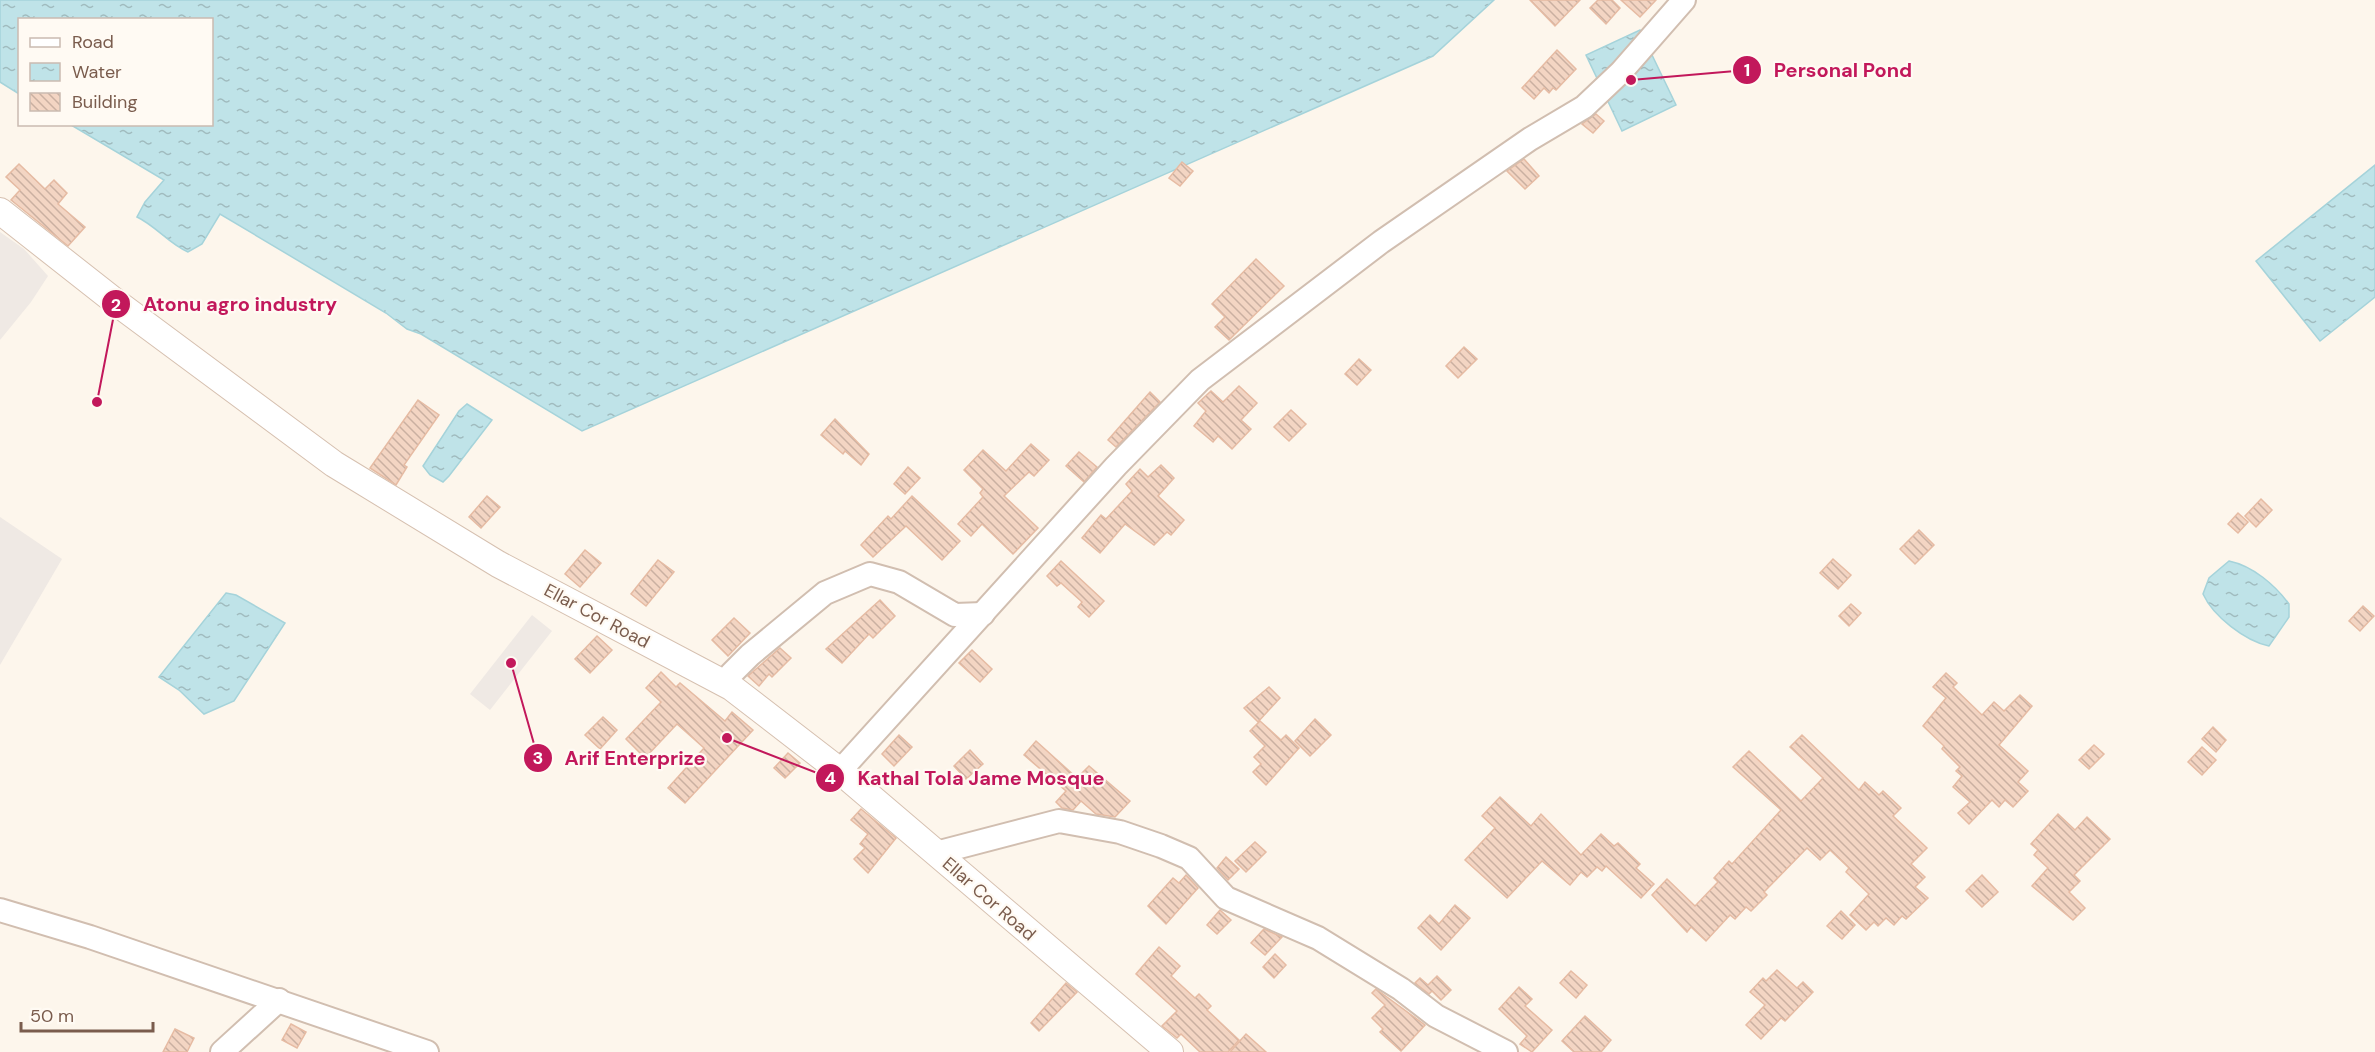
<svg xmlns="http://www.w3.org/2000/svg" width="2375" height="1052" viewBox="0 0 2375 1052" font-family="'DM Sans',sans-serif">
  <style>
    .industrial { fill: #efe9e4 }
    .water { fill: url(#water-ripples); stroke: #a5d3da; stroke-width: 1.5 }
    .building { fill: url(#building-back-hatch); stroke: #e6bba3; stroke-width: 1.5 }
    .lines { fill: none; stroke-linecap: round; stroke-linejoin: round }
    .tertiary-casing { stroke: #d1beb0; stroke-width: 26 }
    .secondary-casing { stroke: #d6c0b0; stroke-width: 28 }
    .tertiary { stroke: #fff; stroke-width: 22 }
    .secondary { stroke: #fff; stroke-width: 26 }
    .labels { text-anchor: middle; stroke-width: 4.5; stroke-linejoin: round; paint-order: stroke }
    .street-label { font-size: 18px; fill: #7a5c4d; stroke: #fffaf3 }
    .leader { fill: none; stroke: #c2185b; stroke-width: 2 }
    .callout-dot { fill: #c2185b; stroke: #fffaf3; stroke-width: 2 }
    .mark-label { font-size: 18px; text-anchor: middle; font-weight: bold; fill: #fff }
    .callout-label { font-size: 20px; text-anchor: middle; font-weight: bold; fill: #c2185b; stroke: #fffaf3; stroke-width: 4.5; stroke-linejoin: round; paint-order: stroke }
  </style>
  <defs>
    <pattern id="water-ripples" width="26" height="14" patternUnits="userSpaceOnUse" patternTransform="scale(1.5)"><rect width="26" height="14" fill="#bfe3e8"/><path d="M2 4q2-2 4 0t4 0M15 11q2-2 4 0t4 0" fill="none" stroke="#a0bbbe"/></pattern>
    <pattern id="building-back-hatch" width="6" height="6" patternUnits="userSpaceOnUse" patternTransform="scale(1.5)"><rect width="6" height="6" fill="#f3d5c3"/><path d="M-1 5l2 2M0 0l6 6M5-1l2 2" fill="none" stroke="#cab0a1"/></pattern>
  </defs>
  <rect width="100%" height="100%" fill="#fdf6ec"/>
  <!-- industrial -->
  <g class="industrial">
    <polygon points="0,232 24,249 48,276 31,302 0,340"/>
    <polygon points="0,517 62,559 0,665"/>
    <polygon points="532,615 552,631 490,710 470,694"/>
  </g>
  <!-- water -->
  <g class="water">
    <path d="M0,0H1494L1433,56L582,431L421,334L407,329L386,313L220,214L202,244L188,252C169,244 156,226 137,217L145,202L164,180L71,125L212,124V20H20L19,94L0,82Z"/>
    <polygon points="1640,30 1676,105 1622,131 1586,55"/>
    <polygon points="2375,165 2375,297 2320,341 2256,261"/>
    <polygon points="467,404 492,420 449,476 443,482 430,475 423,466 459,411"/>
    <path d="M2229,561C2253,566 2275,585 2289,604V617L2269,646C2245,641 2213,616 2203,594L2209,578Z"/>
    <polygon points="226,593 236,595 285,623 234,701 204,714 179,690 159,677"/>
  </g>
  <!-- building -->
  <g class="building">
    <polygon points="1530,0 1580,0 1555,26"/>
    <polygon points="1598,0 1612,0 1620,8 1606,24 1590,8"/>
    <polygon points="1621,0 1656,0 1640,17"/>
    <polygon points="1557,50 1576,69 1556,90 1553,88 1549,93 1544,88 1534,99 1522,88"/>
    <polygon points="1596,114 1604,121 1593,133 1582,124"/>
    <polygon points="1524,159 1539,176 1525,189 1507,171"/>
    <polygon points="1182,162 1193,171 1180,186 1169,178"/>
    <polygon points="19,164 45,189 54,180 67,193 58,204 85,227 68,246 11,200 20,190 6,177"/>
    <polygon points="1256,259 1284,286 1229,340 1215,327 1225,317 1212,304"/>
    <polygon points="1464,347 1477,359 1458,378 1446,366"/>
    <polygon points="1359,359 1371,370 1357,385 1345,374"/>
    <polygon points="1239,386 1257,403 1241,420 1251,429 1232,449 1218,436 1213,442 1194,426 1206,411 1198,403 1211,391 1223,402"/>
    <polygon points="1150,392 1160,402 1116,447 1108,440"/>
    <polygon points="418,400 439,415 404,465 407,467 396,485 370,468"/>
    <polygon points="1291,410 1306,424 1289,441 1274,427"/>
    <polygon points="835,419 869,454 861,465 845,451 843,454 821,435"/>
    <polygon points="1031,444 1049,460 1034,476 1029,472 1004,496 1038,528 1013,554 982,524 971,536 958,524 983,497 980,493 983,489 964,470 983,450 1006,471"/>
    <polygon points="1079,452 1097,467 1084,482 1066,466"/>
    <polygon points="1161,465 1174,478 1158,496 1184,520 1171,535 1167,532 1154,545 1125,524 1100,553 1082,538 1101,515 1106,519 1132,491 1126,484 1140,469 1148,477"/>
    <polygon points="908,467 920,478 905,494 894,484"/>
    <polygon points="487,496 500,507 481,528 469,517"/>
    <polygon points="912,496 960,541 942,560 906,526 873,557 861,545 888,516 891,519"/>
    <polygon points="2261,499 2272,510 2256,527 2245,516"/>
    <polygon points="2238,513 2248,522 2238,533 2228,524"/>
    <polygon points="1919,530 1934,545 1915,564 1900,549"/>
    <polygon points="585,550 601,563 580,587 565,574"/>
    <polygon points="1833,559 1851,575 1838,589 1820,573"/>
    <polygon points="658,560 674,572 646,606 631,594"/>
    <polygon points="1061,561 1104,601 1089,617 1078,607 1082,602 1061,583 1057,586 1047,576"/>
    <polygon points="880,600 895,616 873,638 869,634 842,663 826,649"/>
    <polygon points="1851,604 1861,613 1849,626 1839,616"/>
    <polygon points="2363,606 2374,616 2360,631 2349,621"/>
    <polygon points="734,618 750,633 728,656 712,640"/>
    <polygon points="597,636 612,650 590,673 575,659"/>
    <polygon points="780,648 791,658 772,677 769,674 759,686 748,676"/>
    <polygon points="972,650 992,669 980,682 959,663"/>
    <polygon points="661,672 676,687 680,683 725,721 732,712 753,730 685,803 668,788 704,748 677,724 645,758 626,739 661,702 646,688"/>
    <polygon points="1946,673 1957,683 1953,687 1982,715 1994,702 2004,711 2020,695 2032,706 1999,745 2028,771 2018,782 2028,791 2013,807 2005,800 1999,807 1992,800 1969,824 1958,813 1970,802 1953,787 1962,776 1956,771 1960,767 1942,749 1944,746 1923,726 1946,698 1933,687"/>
    <polygon points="1269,687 1280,698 1258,722 1244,708"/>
    <polygon points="603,717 617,730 600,749 585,735"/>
    <polygon points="1315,719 1331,735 1310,756 1295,741"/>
    <polygon points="1260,721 1281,740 1286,735 1299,748 1266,785 1253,772 1261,764 1254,757 1265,746 1250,731"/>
    <polygon points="2213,727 2226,740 2216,752 2202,739"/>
    <polygon points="899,735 912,747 894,766 882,754"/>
    <polygon points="1802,735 1859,790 1865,782 1879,795 1883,791 1901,808 1893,816 1927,848 1911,864 1925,877 1915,887 1928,898 1906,919 1902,916 1894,925 1886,918 1878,926 1874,922 1866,930 1850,915 1869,894 1846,872 1849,868 1830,850 1820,860 1807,848 1764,892 1767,895 1751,911 1746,907 1735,919 1730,915 1706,941 1691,927 1687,932 1652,895 1667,879 1695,906 1718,882 1714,878 1729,861 1732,864 1781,810 1733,767 1749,751 1801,801 1823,778 1790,747"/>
    <polygon points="1036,741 1077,778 1089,766 1130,801 1115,817 1096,814 1081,801 1073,810 1062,808 1056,802 1066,791 1024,755"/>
    <polygon points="2094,745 2104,754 2089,769 2079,760"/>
    <polygon points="2202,747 2216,760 2202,775 2188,762"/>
    <polygon points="970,750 983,764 966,779 954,766"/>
    <polygon points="788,753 800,763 785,778 774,768"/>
    <polygon points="1500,797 1531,826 1541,814 1581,855 1601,834 1614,846 1618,843 1640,864 1636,868 1654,884 1641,898 1606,866 1602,871 1597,867 1587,877 1581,872 1570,885 1542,861 1507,898 1465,860 1495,828 1482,816"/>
    <polygon points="861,809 896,838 868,873 854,859 865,848 860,844 868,834 851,820"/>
    <polygon points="2058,814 2075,830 2087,817 2110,839 2074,875 2080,881 2069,892 2085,908 2073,920 2032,886 2048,868 2034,855 2038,850 2031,844"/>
    <polygon points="1255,842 1266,852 1246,872 1235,861"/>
    <polygon points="1226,857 1239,869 1228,880 1217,868"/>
    <polygon points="1186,875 1198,888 1166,924 1148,906 1173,878 1179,883"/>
    <polygon points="1982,875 1998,892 1982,907 1966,891"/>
    <polygon points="1455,905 1470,918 1441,950 1418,928 1430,915 1439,924"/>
    <polygon points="1220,910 1231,920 1217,934 1207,925"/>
    <polygon points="1841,911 1855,925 1842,939 1827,926"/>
    <polygon points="1264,929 1282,937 1265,955 1251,943"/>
    <polygon points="1159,947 1180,966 1171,976 1195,998 1199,994 1211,1006 1207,1010 1239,1040 1228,1052 1200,1052 1181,1034 1177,1038 1162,1026 1177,1011 1136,974"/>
    <polygon points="1275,954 1286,965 1274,978 1263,967"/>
    <polygon points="1777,970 1797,988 1803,982 1813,992 1785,1021 1781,1018 1761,1039 1746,1025 1765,1005 1750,992 1763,978 1766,981"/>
    <polygon points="1571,971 1587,985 1576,998 1560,983"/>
    <polygon points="1437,976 1451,990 1441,1000 1432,991 1429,994 1415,983 1420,978 1428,985"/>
    <polygon points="1066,983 1077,992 1039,1031 1031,1023"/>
    <polygon points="1519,987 1532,999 1525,1006 1552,1030 1532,1052 1520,1044 1527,1036 1499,1009"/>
    <polygon points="1376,989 1425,1025 1401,1051 1380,1032 1383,1029 1372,1018 1385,1005 1372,993"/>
    <polygon points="1585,1016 1611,1040 1601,1052 1574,1052 1562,1041"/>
    <polygon points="291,1024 306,1032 297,1048 282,1040"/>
    <polygon points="175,1029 194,1038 187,1052 163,1052"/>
    <polygon points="1246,1034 1266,1052 1230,1052"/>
  </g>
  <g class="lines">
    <defs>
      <g id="tertiary">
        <polyline points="731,674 750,655 825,593 870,574 899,582 955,615 983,614"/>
        <polyline points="840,771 1116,466 1200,380 1381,242 1530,139 1584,107 1621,72 1684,0"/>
        <polyline points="936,853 1059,821 1120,832 1161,846 1189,858 1226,898 1318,938 1401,989 1436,1016 1506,1052"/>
        <polyline points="0,910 90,937 427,1052"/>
        <polyline points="222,1052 279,1000"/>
      </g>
      <polyline id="secondary" points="0,211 117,303 334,464 498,564 731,687 840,771 1170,1052"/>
    </defs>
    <!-- tertiary casing -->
    <use href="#tertiary" class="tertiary-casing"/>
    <!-- secondary casing -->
    <use href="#secondary" class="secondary-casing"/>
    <!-- tertiary -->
    <use href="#tertiary" class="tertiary"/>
    <!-- secondary -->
    <use href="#secondary" class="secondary"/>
  </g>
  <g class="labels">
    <!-- street labels -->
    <g class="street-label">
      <text transform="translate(597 616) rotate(28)" y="6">Ellar Cor Road</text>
      <text transform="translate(989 899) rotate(41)" y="6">Ellar Cor Road</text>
    </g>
  </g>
  <!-- callouts -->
  <path class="leader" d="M1631 80L1747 70M97 402L116 304M511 663L538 758M727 738L830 778"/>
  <g class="callout-dot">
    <circle cx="1631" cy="80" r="6"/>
    <circle cx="97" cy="402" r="6"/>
    <circle cx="511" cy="663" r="6"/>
    <circle cx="727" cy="738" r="6"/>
    <circle cx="1747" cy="70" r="15"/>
    <circle cx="116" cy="304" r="15"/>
    <circle cx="538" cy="758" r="15"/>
    <circle cx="830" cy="778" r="15"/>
  </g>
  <g class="mark-label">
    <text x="1747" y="76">1</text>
    <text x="116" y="311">2</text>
    <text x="538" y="764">3</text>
    <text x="830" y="784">4</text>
  </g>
  <g class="callout-label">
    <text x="1843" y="77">Personal Pond</text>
    <text x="240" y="311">Atonu agro industry</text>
    <text x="635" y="765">Arif Enterprize</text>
    <text x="981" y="785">Kathal Tola Jame Mosque</text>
  </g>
  <!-- legend -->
  <rect x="18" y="18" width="195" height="108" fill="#fffaf3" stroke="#cabbb1" stroke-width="1.5"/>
  <rect x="30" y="38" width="30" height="9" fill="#ffffff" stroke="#cabbb1" stroke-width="1.5"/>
  <text x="72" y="48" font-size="18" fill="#7a5c4d">Road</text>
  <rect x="30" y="63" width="30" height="18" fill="url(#water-ripples)" stroke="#cabbb1" stroke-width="1.5"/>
  <text x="72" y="78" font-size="18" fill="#7a5c4d">Water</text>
  <rect x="30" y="93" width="30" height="18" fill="url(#building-back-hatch)" stroke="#cabbb1" stroke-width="1.5"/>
  <text x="72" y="108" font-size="18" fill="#7a5c4d">Building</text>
  <!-- scale -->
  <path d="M21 1022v9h132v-9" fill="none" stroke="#7a5c4d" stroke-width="3"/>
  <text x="30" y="1022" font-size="18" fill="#7a5c4d" stroke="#fffaf3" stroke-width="4.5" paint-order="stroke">50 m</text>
</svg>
